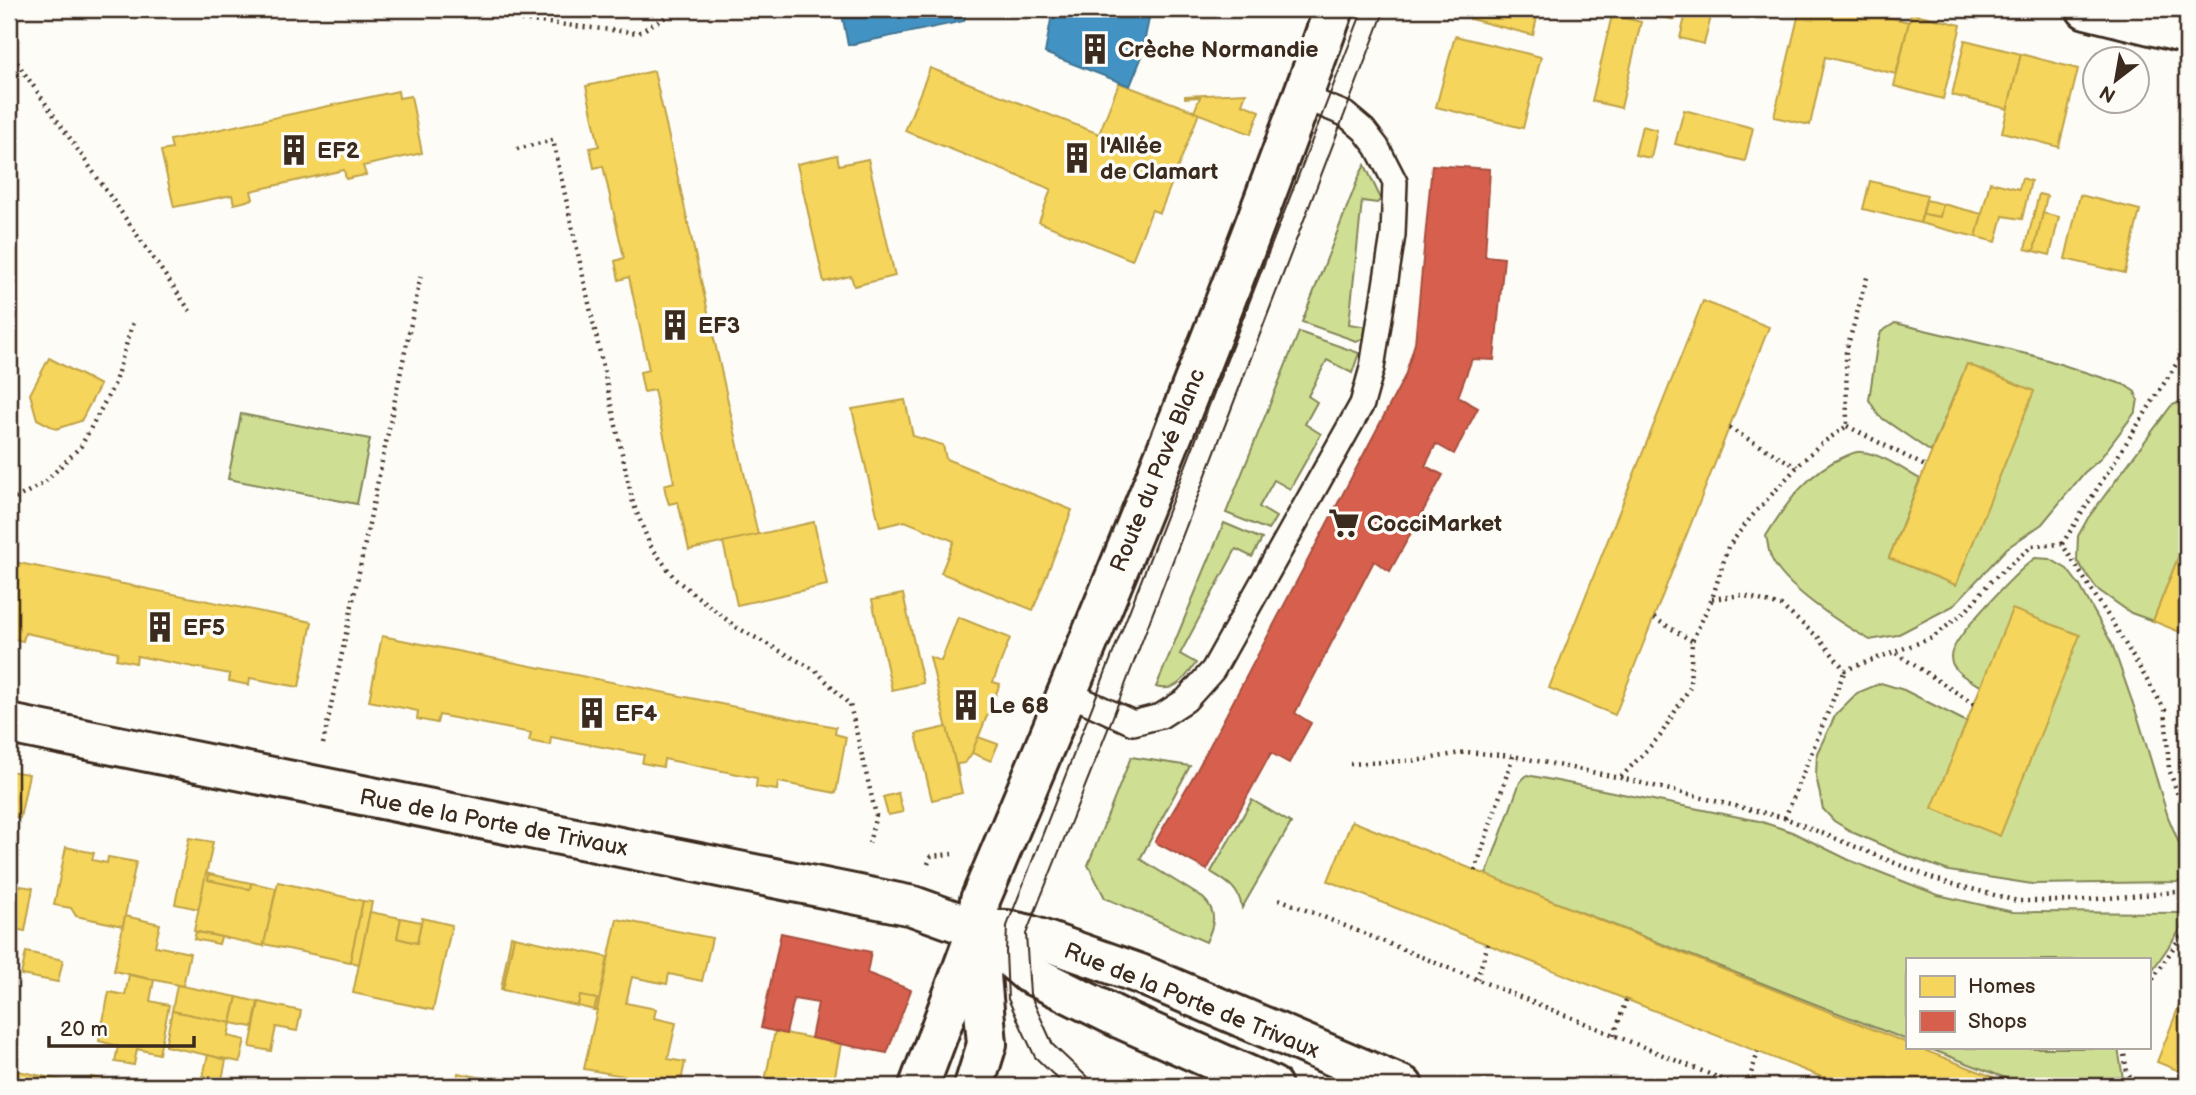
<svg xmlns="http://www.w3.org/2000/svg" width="2196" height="1095" viewBox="0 0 2196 1095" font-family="'Balsamiq Sans',sans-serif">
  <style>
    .green { fill: #cede92; stroke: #848458; stroke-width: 2 }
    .homes { fill: #f6d55c; stroke: #bea249; stroke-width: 2 }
    .shops { fill: #d6604d; stroke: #a8503f; stroke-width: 2 }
    .schools { fill: #4393c3; stroke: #417492; stroke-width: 2 }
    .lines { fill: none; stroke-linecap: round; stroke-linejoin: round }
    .service-casing { stroke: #3b2a1e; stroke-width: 28 }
    .minor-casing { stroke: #3b2a1e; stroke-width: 44 }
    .tertiary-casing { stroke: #3b2a1e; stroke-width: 44 }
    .secondary-casing { stroke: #3b2a1e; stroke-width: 44 }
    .path { stroke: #3b2a1e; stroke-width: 4.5; stroke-dasharray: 2 5; stroke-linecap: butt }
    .service { stroke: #fdfcf7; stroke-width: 23 }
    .minor { stroke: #fdfcf7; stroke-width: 38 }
    .tertiary { stroke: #fdfcf7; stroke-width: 38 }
    .secondary { stroke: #fdfcf7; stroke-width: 38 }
    .tram { stroke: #3b2a1e; stroke-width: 2 }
    .labels { text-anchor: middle; stroke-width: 7; stroke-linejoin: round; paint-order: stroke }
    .poi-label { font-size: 23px; font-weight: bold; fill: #3b2a1e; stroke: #fdfcf7; text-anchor: start }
    .street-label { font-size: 23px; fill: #3b2a1e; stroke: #fdfcf7 }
  </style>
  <rect width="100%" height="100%" fill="#fdfcf7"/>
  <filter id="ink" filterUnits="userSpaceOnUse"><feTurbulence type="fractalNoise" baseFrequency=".0143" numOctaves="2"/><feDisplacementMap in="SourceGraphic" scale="14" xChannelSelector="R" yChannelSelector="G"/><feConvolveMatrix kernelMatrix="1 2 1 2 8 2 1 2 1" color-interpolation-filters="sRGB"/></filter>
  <g filter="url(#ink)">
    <!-- green -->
    <g class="green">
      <polygon points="1365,165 1381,199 1377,203 1362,201 1349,324 1368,327 1362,339 1356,341 1302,322 1360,174"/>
      <path d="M1895,323L2035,356L2125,385L2135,392L2138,399L2136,411L2099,460L2084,473L2042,524L2007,548L1953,606L1897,635L1870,640C1843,625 1782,586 1771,557C1768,551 1768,542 1766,536C1786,503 1810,470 1846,456C1851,454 1856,451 1861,452C1883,454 1902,469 1920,479L1889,558L1956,585L2033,391L1967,364L1931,452L1879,416L1869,400L1877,345L1881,332Z"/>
      <polygon points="1299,332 1359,353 1352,373 1327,360 1308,396 1317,402 1305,424 1321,434 1290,489 1274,480 1259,507 1276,517 1268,530 1226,513"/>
      <polygon points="2187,398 2187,535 2153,621 2131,613 2097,589 2077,561 2078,536 2088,518 2171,406"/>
      <polygon points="241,414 370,439 357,504 228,479"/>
      <path d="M1224,523L1262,539L1252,557L1236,549L1180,654L1196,663C1186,677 1176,693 1156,687Z"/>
      <path d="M2035,558L2050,559L2067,569L2080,586L2112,644L2139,721L2168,817L2187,862V876L2178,882L2032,884L1949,871L1902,854L1854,833L1834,821L1823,809L1816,776L1817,753L1836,714L1857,693L1881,683L1904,690L1967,722L1981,686C1970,681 1951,671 1951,657C1950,639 2018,571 2035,558Z"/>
      <path d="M1131,757L1190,766L1140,859L1203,898C1218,912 1214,925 1206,942L1105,898L1088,865Z"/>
      <polygon points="1527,775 1759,821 1792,832 1849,860 1938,895 2013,912 2187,913 2187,920 2149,975 2149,960 1907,960 1907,1040 1486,875 1520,782"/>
      <path d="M1252,800L1291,823L1242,908C1239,888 1227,882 1211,872Z"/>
      <polygon points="1928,1048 2118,1048 2124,1084 2123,1086 2026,1086"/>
    </g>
    <!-- homes -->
    <g class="homes">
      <polygon points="1472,9 1539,9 1533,35 1470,19"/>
      <polygon points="1633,9 1678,9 1675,20"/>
      <polygon points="1687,9 1713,9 1704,44 1680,38"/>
      <polygon points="1724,9 1764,9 1762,18"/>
      <polygon points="1800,9 1855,9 1909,22 1896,74 1825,57 1810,125 1774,117"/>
      <polygon points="1911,13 1961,25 1943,99 1894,86"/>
      <polygon points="1612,15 1641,22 1621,108 1592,101"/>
      <polygon points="1455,36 1541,57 1523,128 1436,107"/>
      <polygon points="1965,40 2021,54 2008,109 1952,95"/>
      <polygon points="2021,54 2078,69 2059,147 2002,132"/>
      <polygon points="930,68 1099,134 1119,83 1199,113 1160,213 1152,210 1132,260 1039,222 1051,189 905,131"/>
      <polygon points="654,71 758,535 689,550 678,502 669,504 666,495 664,485 674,482 654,390 644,392 642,383 640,372 649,370 629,277 619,280 615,261 624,258 603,166 594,168 590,148 599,146 586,86"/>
      <polygon points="398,91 399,98 411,96 422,153 363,166 366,175 355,177 346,179 344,170 251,191 253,199 243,202 234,204 232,195 174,207 161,151 172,149 170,140"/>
      <polygon points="1246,93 1242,104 1260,111 1251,134 1194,112 1200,97 1185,98 1185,96"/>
      <polygon points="1684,110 1753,128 1745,161 1675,144"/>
      <polygon points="1642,126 1657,130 1651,158 1635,155"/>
      <polygon points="837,155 839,165 868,159 895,276 854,286 851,276 824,282 797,164"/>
      <polygon points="2022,178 2031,181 2022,219 2003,216 1996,242 1976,237 1990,182 2019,189"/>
      <polygon points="1870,181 1927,195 1920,223 1863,209"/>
      <polygon points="2039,194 2047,196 2034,251 2025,249"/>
      <polygon points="2080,195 2140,210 2125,273 2065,259"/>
      <polygon points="1926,200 1943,204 1940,217 1923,214"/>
      <polygon points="1943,204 1982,214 1976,237 1920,223 1923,214 1940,217"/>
      <polygon points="2043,213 2059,217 2050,255 2034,251"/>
      <polygon points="1703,301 1769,327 1615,715 1549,688"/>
      <polygon points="49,358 100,385 81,421 56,429 37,419 30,394"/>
      <polygon points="1967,364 2034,391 1956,585 1889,558"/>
      <polygon points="905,400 913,436 943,445 946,459 1072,510 1033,610 941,573 954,541 905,521 880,527 852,409"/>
      <polygon points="814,522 827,585 737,605 723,542"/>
      <polygon points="2187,535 2187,635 2153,621"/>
      <polygon points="9,561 312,622 299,687 250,678 249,685 229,681 230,674 137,656 136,663 116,659 118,652 25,633 23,641 9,638"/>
      <polygon points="903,594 923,683 892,690 872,600"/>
      <polygon points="2012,609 2080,635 2000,836 1932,808"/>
      <polygon points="958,617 1010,638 993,682 1000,684 972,753 965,763 957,764 959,780 930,657 941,661"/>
      <polygon points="382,636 836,727 835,734 846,737 836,793 778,782 777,790 756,787 757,778 664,759 663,767 642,763 644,755 551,737 550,745 529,741 531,733 439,715 437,723 417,719 418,711 369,701"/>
      <polygon points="947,727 962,793 932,800 916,734"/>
      <polygon points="978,737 998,744 991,761 972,753"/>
      <polygon points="9,771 29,774 20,818 9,815"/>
      <polygon points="898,793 903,812 888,815 883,797"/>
      <polygon points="1352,821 1907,1043 1907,1048 1919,1048 2016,1086 1844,1086 1328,881"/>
      <polygon points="189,838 213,842 199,909 175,904"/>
      <polygon points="66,847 94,853 92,860 107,863 108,857 136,862 123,926 76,916 71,908 54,905"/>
      <polygon points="206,873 209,874 208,880 250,889 251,883 276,888 264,946 194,931"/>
      <polygon points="209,874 251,883 250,889 208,880"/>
      <polygon points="278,882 363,901 350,962 264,944"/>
      <polygon points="9,884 33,888 25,931 9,928"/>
      <polygon points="363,901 372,902 359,964 350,962"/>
      <polygon points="370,912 401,918 397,938 417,943 422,918 452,925 433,1010 353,993"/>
      <polygon points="125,916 160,924 155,946 190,953 183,986 114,971"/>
      <polygon points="401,918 421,922 417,943 397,938"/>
      <polygon points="617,919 712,938 702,981 669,974 667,984 632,977 626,1003 656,1009 654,1018 676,1023 668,1059 685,1062 680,1086 584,1069"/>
      <polygon points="196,932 221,937 219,944 194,939"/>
      <polygon points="511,936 514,937 503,990 501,989"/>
      <polygon points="514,937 608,957 597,1010 594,1010 597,999 580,996 578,1006 503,990"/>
      <polygon points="26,952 63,960 58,982 21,975"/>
      <polygon points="129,975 154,980 150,1001 169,1005 159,1054 137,1049 134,1065 115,1062 118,1046 99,1041 109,992 125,995"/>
      <polygon points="177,985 237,997 231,1023 172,1011"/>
      <polygon points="580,996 597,999 594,1010 578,1006"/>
      <polygon points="237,997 258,1002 253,1027 231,1023"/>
      <polygon points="2181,1001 2187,1004 2187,1074 2157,1062"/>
      <polygon points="259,1002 301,1011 297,1031 276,1027 271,1051 250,1047"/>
      <polygon points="172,1011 231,1023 228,1036 245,1040 240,1062 165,1046"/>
      <polygon points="775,1031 841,1044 833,1086 764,1086"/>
      <polygon points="208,1055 226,1060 222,1080 203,1076"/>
      <polygon points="9,1069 88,1086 9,1086"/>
      <polygon points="458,1073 484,1078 483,1086 456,1086"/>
      <polygon points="91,1077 117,1083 117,1086 90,1086"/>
    </g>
    <!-- shops -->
    <g class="shops">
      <polygon points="1432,165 1490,169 1485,256 1504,258 1494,360 1472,359 1458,397 1478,408 1454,454 1436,444 1425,466 1443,475 1390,571 1374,561 1295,713 1311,723 1289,763 1271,753 1207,870 1155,842 1197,770 1405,376 1415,343"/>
      <polygon points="781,933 871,952 867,973 911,990 887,1053 811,1038 818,1003 794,999 786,1034 761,1028"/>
    </g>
    <!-- schools -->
    <g class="schools">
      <polygon points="841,9 966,9 964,21 848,45"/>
      <polygon points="1024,9 1151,9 1144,43 1147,44 1130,86 1045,53 1052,14"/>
    </g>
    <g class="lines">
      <defs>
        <polyline id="service" points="1068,693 1133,723 1161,716 1186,700 1213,670 1362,404 1372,368 1393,235 1395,182 1377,147 1364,130 1345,114 1303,97"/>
        <polyline id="minor" points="2086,9 2187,34"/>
        <g id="tertiary">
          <polyline points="9,724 913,906 977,929 1007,930 1026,934 1140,974 1403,1086"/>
          <polyline points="977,929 1028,973 1121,1019 1272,1086"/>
        </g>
        <g id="secondary">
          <polyline points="919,1086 974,938"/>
          <path d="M974,1086L987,1044L977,929L980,900C1105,606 1227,310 1334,9"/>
        </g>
      </defs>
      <!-- service casing -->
      <use href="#service" class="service-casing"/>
      <!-- minor casing -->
      <use href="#minor" class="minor-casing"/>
      <!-- tertiary casing -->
      <use href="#tertiary" class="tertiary-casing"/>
      <!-- secondary casing -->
      <use href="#secondary" class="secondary-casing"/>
      <!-- path -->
      <g class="path">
        <polyline points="521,20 638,33 669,15 673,9"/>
        <polyline points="9,51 190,311"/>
        <polyline points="517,149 553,140 633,503 650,545 675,579 736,627 815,670 850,705 876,815 869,843"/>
        <polyline points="1847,426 1925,466"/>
        <polyline points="1729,428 1797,467"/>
        <polyline points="9,502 44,483 81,446 114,385 134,319"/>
        <polyline points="2062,544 2184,352"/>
        <polyline points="1712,599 1742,595 1781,606 1819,638 1845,670 1894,652"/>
        <polyline points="1654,618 1692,641"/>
        <polyline points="1974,704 1894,652 1932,638 1967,610 1989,583 2032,546 2062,544 2114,625 2165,710 2169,769 2187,821"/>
        <polyline points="323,744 421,275"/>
        <polyline points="1350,764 1421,760 1466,752 1513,756 1621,778 1785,818 1934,879 2017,901 2074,901 2187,891"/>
        <polyline points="1621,777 1660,736 1690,687 1692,641 1712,599 1728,547 1752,516 1797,467 1818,446 1847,426 1846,352 1868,274"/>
        <polyline points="1785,818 1845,670"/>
        <polyline points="928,864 931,856 952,854"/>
        <polyline points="1475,871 1513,756"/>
        <polyline points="1279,899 1739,1086"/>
        <polyline points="1477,979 1488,944"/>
        <polyline points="2149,985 2187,927"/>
        <polyline points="1614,1035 1626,1000"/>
        <polyline points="2123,1048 2127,1072 2136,1086"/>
        <polyline points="1747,1086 1758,1052"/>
      </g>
      <!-- service -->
      <use href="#service" class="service"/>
      <!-- minor -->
      <use href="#minor" class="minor"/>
      <!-- tertiary -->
      <use href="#tertiary" class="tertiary"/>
      <!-- secondary -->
      <use href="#secondary" class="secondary"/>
      <!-- tram -->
      <g class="tram">
        <polyline points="1065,1086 1035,1057 1008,999 1006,952 1007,926 1363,9"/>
        <polyline points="1100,1086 1086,1076 1053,1045 1030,994 1026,934 1114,714 1385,9"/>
      </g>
    </g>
  </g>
  <!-- icons -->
  <defs>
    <symbol id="building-bare" viewBox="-9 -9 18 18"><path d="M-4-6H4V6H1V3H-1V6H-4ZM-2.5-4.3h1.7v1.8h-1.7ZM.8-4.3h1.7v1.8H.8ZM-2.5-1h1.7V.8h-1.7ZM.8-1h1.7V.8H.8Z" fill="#3b2a1e" stroke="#fdfcf7" stroke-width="2.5" paint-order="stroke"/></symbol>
    <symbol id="supermarket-bare" viewBox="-9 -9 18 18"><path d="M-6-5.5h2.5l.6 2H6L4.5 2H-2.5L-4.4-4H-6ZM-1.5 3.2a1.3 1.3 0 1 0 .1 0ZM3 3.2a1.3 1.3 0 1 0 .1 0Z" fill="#3b2a1e" stroke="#fdfcf7" stroke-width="2.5" paint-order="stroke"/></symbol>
  </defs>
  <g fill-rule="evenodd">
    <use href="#building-bare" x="1073" y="27" width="44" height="44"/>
    <use href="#building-bare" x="272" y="128" width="44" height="44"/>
    <use href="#building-bare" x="1055" y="136" width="44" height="44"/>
    <use href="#building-bare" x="653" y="303" width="44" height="44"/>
    <use href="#supermarket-bare" x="1322" y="501" width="44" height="44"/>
    <use href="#building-bare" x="138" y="605" width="44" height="44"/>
    <use href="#building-bare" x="944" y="683" width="44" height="44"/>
    <use href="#building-bare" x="570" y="691" width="44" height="44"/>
  </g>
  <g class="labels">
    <!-- poi labels -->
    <g class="poi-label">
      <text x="1118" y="57">Crèche Normandie</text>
      <text x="1100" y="153">l'Allée<tspan x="1100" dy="26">de Clamart</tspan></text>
      <text x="317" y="158">EF2</text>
      <text x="698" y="333">EF3</text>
      <text x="1367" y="531">CocciMarket</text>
      <text x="183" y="635">EF5</text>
      <text x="989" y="713">Le 68</text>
      <text x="615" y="721">EF4</text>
    </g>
    <!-- street labels -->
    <g class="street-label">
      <text transform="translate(1157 470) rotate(-68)" y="8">Route du Pavé Blanc</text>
      <text transform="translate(494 822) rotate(11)" y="8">Rue de la Porte de Trivaux</text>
      <text transform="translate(1192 1000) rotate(22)" y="8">Rue de la Porte de Trivaux</text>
    </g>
  </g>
  <!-- margin -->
  <rect width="2196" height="1095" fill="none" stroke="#fdfcf7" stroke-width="35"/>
  <rect x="18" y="18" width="2161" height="1060" fill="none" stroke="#3b2a1e" stroke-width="2.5" filter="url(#ink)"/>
  <!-- legend -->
  <rect x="1906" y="958" width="245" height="91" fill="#fdfcf7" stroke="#afa8a0" stroke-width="2"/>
  <rect x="1920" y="976" width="35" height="21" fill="#f6d55c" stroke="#afa8a0" stroke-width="2"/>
  <text x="1968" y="993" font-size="21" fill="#3b2a1e">Homes</text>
  <rect x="1920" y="1011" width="35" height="21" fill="#d6604d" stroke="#afa8a0" stroke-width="2"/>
  <text x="1968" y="1028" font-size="21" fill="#3b2a1e">Shops</text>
  <!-- north arrow -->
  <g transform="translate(2116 80) rotate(211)"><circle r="33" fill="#fdfcf7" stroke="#afa8a0" stroke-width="2"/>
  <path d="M0-5L12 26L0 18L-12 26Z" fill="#3b2a1e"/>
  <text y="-10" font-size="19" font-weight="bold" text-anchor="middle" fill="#3b2a1e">N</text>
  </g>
  <!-- scale -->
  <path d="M49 1036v10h145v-10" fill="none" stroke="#3b2a1e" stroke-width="3.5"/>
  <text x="60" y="1036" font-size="21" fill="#3b2a1e" stroke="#fdfcf7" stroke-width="5" paint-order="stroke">20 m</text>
</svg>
